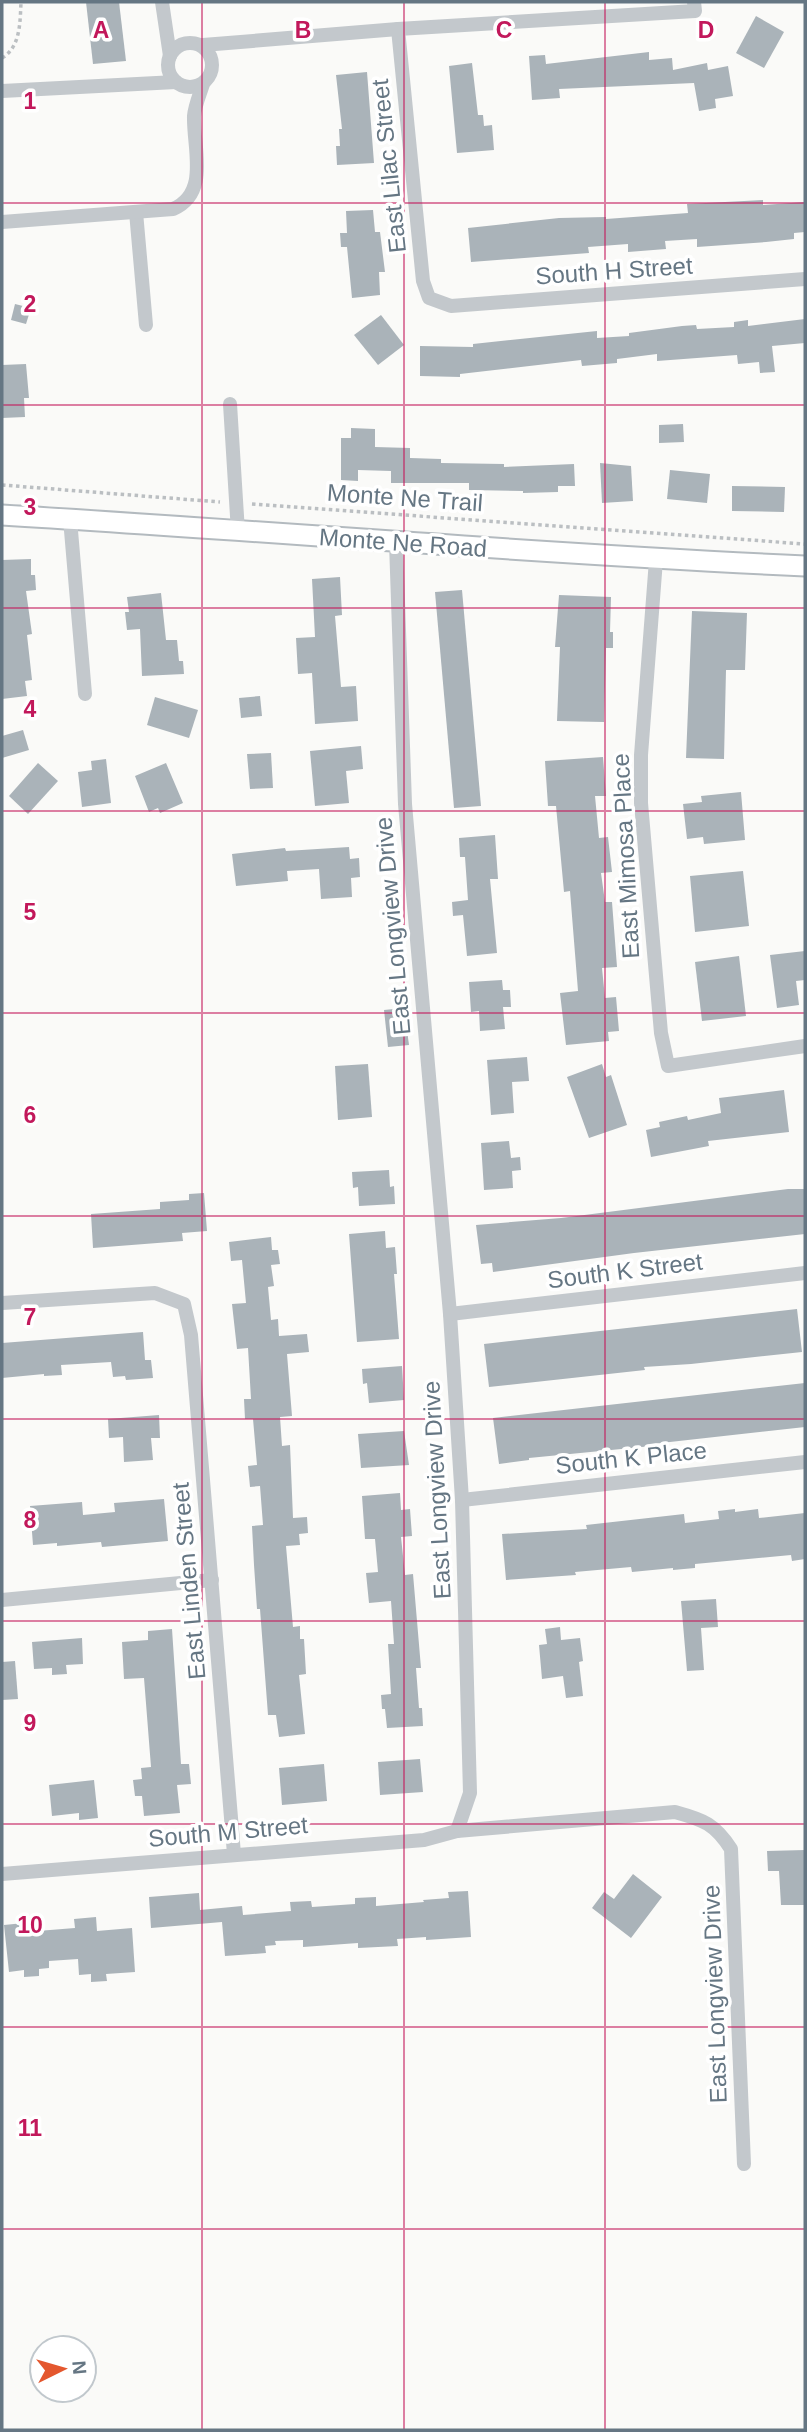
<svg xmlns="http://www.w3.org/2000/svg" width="807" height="2432" viewBox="0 0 807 2432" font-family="Arial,sans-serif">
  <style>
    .building { fill: #aab3b9 }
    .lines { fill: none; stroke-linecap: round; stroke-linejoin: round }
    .secondary-casing { stroke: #b3babf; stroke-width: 23 }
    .path { stroke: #bbbfc2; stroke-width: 3.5; stroke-dasharray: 3.5 3.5; stroke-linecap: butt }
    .street { stroke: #c3c8cc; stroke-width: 14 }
    .secondary { stroke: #fff; stroke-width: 19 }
    .grid { fill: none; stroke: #c2185b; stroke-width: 2; stroke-opacity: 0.55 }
    .labels { text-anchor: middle; stroke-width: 7; stroke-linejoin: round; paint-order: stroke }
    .street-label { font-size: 24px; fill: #657683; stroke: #fff }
    .grid-label { font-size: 23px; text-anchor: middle; font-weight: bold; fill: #c2185b; stroke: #fff; stroke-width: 7; stroke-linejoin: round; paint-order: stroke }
  </style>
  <rect width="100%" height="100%" fill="#fafaf8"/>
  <!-- building -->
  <g class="building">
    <polygon points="86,2 119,2 126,61 93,64"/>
    <polygon points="756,16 784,32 764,68 736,53"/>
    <polygon points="649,52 649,60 672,58 673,70 707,63 708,70 728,66 733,96 715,99 716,108 699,111 694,83 559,89 560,98 532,100 529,56 545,55 546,64"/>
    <polygon points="472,63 478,115 483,115 484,126 492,125 494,150 457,153 449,66"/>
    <polygon points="367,72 374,163 337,165 336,146 340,146 339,129 342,129 336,75"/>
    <polygon points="763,200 763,205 805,202 805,232 794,233 794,239 766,242 697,247 697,239 665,241 666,249 628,252 628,244 588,247 589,253 471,262 468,228 559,218 606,217 606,219 688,213 687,204"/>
    <polygon points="373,210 375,232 380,232 385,272 379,272 380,295 352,298 347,247 341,247 340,233 347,233 346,211"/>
    <polygon points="15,304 31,308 26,324 11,320"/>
    <polygon points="381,315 404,345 378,365 354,335"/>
    <polygon points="805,319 805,343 772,346 775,372 760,373 759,362 738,364 737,355 657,361 657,354 617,359 617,363 582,366 581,360 460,374 460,377 420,376 420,346 473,347 473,344 597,331 597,338 629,336 629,333 682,326 696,325 697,329 734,327 734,322 748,320 748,326"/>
    <polygon points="26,364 29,398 24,398 25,417 2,418 2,365"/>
    <polygon points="683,424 684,442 659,443 659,425"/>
    <polygon points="351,428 375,429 375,447 410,448 410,458 441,459 441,463 504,464 504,467 574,464 575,486 558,486 558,492 523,493 523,491 469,490 469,483 391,483 391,471 358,470 358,481 341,480 341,438 351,438"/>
    <polygon points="600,463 631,466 633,501 602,503"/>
    <polygon points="670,470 710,474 707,503 667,499"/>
    <polygon points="732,486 785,487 784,512 732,511"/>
    <polygon points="31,559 31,575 35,575 36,590 26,591 32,634 27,635 32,680 25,681 27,696 2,699 2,560"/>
    <polygon points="340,577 342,615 335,616 341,687 356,686 358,721 315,724 312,673 298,674 296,638 315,637 312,579"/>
    <polygon points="462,590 481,806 454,808 435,592"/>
    <polygon points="161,593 166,640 177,640 179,661 183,661 184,674 142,676 140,629 127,630 125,612 129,612 127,597"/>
    <polygon points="559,595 611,597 610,632 613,632 613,648 606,648 604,722 557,721 560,647 555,647"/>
    <polygon points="692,611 747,613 745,670 726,670 724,759 686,758"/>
    <polygon points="260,696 262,716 241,718 239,698"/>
    <polygon points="155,697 198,710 189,738 147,725"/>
    <polygon points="23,730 29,750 2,758 2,736"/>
    <polygon points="361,746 363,769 346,771 349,803 315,806 310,751"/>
    <polygon points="271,753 273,788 250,789 247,754"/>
    <polygon points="603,757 606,796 595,796 599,838 608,837 612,872 601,873 605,902 612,902 617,967 602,968 605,998 616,997 619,1031 608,1032 609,1041 566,1045 560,993 578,991 570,891 564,892 556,806 548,806 545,761"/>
    <polygon points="106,759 111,803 82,807 78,772 92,770 91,761"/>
    <polygon points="38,763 58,781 28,814 9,796"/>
    <polygon points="166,763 183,803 160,813 158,808 149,812 135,776"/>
    <polygon points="741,792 745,840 704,844 703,837 687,839 683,804 702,802 701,796"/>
    <polygon points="495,835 498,879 490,879 497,953 467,956 463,915 453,916 452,902 468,900 465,857 460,857 459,838"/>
    <polygon points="349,847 350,859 359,858 360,877 351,878 352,897 321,899 319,869 287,871 288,881 236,886 232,854 285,848 286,851"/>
    <polygon points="743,871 749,926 695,932 690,876"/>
    <polygon points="805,951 805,980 796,981 799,1005 777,1008 770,955"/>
    <polygon points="739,956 746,1016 702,1021 695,962"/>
    <polygon points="502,980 503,990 510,990 511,1007 503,1007 505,1029 480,1031 479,1011 471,1012 469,982"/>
    <polygon points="404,1008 409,1045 388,1047 384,1010"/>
    <polygon points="527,1057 529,1081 512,1082 514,1113 491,1115 487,1060"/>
    <polygon points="368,1064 372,1117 338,1120 335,1066"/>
    <polygon points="602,1064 606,1077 611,1075 627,1125 589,1138 567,1077"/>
    <polygon points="784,1090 789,1132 708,1141 709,1146 651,1157 646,1130 660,1127 659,1122 687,1116 688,1120 721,1113 719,1098"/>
    <polygon points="509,1141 511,1158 520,1157 521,1170 512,1171 513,1188 484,1190 481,1143"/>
    <polygon points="389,1170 390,1187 394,1186 395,1204 359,1206 358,1187 353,1188 352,1172"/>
    <polygon points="788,1189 805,1189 805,1234 634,1253 493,1272 492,1263 481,1264 476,1225 561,1218"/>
    <polygon points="204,1193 207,1231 182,1233 183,1241 93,1248 91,1214 160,1209 160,1202 189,1200 189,1194"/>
    <polygon points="385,1231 386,1248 395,1247 397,1274 394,1274 399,1339 357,1342 349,1234"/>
    <polygon points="271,1237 272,1250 278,1250 280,1264 271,1265 274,1286 268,1287 271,1320 278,1319 279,1336 307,1334 309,1352 287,1354 292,1416 280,1417 282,1446 290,1445 293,1518 307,1517 308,1533 299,1534 300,1545 286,1546 293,1627 300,1626 300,1639 304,1639 306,1674 299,1675 305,1734 279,1737 276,1715 268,1715 260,1609 257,1609 254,1565 252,1526 263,1525 260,1486 250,1487 248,1466 257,1465 253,1419 245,1419 244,1399 251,1399 248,1348 237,1349 232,1304 246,1303 242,1260 231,1261 229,1242"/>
    <polygon points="797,1309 802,1352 691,1364 644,1367 645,1370 489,1387 484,1344"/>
    <polygon points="143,1332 145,1360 151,1360 153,1378 126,1380 125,1376 113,1377 111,1362 61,1365 62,1375 44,1376 44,1374 2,1378 2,1343"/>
    <polygon points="402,1366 404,1400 369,1403 367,1383 363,1384 362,1369"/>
    <polygon points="805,1383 805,1427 652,1444 652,1446 529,1458 529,1460 499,1464 493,1418"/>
    <polygon points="159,1415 160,1438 151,1438 153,1460 124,1462 123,1437 109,1438 108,1419"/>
    <polygon points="404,1431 409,1465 361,1468 358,1434"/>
    <polygon points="400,1493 401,1510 410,1509 412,1536 401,1537 405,1575 413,1574 421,1668 416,1668 419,1708 422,1708 423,1726 387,1728 385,1709 382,1709 381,1695 391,1694 388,1644 394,1644 391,1601 369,1603 366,1573 378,1572 375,1539 365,1539 362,1496"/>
    <polygon points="164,1499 168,1541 102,1547 101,1542 57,1546 57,1543 33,1545 30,1506 82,1502 83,1515 115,1512 114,1503"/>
    <polygon points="735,1509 735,1512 758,1509 759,1518 805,1513 805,1559 792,1561 791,1555 695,1564 695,1568 673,1570 673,1568 632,1572 631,1567 575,1572 576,1575 506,1580 502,1534 587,1529 586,1525 684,1514 685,1523 719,1519 718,1511"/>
    <polygon points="716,1599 718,1627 701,1628 704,1670 687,1671 681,1601"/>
    <polygon points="560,1627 561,1640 580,1638 583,1661 579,1662 583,1696 566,1698 563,1676 542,1679 539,1645 547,1644 545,1629"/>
    <polygon points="172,1629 181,1764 189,1764 191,1784 177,1785 180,1813 144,1816 142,1796 135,1796 133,1780 142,1779 141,1768 151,1767 144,1678 124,1679 122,1642 148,1640 148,1631"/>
    <polygon points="82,1638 83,1664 66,1665 67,1674 52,1675 52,1668 34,1669 32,1642"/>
    <polygon points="15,1661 18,1699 2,1700 2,1662"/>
    <polygon points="420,1759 423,1792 380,1795 378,1762"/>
    <polygon points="324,1764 327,1801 282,1805 279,1768"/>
    <polygon points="94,1780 98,1818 79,1820 79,1813 52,1816 49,1785"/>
    <polygon points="805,1850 805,1905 781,1905 779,1871 768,1871 767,1851"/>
    <polygon points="633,1874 662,1897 631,1938 592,1908 604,1892 614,1899"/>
    <polygon points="468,1891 471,1937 426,1940 426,1937 397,1939 398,1946 358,1948 358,1943 303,1947 303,1940 275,1941 276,1945 265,1946 266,1953 225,1956 222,1922 151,1928 149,1897 199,1893 200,1910 242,1906 243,1915 291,1911 290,1902 311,1901 312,1907 355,1904 355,1898 376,1897 376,1906 424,1902 423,1900 449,1898 448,1892"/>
    <polygon points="96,1917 97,1931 132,1928 135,1972 106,1974 107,1981 91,1982 91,1974 79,1975 78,1959 49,1961 49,1968 39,1969 39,1976 24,1977 24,1970 9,1972 4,1925 24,1923 25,1932 75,1928 74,1919"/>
  </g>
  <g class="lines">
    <defs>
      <path id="secondary" d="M2,515C270,531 537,554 805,566"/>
    </defs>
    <!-- secondary casing -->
    <use href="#secondary" class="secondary-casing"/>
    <!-- path -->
    <g class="path">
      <path d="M2,58C21,47 20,21 21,2"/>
      <polyline points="2,485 220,502"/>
      <polyline points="252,504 805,544"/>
    </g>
    <!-- street -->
    <g class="street">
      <polyline points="162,2 170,56"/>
      <polyline points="398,29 423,281 429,298 451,306 805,279"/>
      <circle cx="190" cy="65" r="22"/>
      <polyline points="203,45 398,29 695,11 694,2"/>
      <polyline points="2,91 176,82"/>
      <polyline points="136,212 146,325"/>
      <path d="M2,222L173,209C210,193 193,148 194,116C195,105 200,94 203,84"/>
      <polyline points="230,404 238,532"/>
      <polyline points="70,519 85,694"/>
      <polyline points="396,543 405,804 450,1314 462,1500 470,1793 457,1831"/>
      <polyline points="656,560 641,755 641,803 661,1033 668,1066 805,1046"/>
      <polyline points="2,1303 155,1293 184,1304 191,1335 234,1854"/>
      <polyline points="450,1314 805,1273"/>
      <polyline points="462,1500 805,1462"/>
      <polyline points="2,1600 212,1580"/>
      <path d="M2,1874L424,1840L457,1831L675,1812C704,1820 715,1824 731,1849L744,2164"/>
    </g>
    <!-- secondary -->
    <use href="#secondary" class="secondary"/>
  </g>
  <!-- grid -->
  <path class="grid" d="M202,2V2430M404,2V2430M605,2V2430M2,203H805M2,405H805M2,608H805M2,811H805M2,1013H805M2,1216H805M2,1419H805M2,1621H805M2,1824H805M2,2027H805M2,2229H805"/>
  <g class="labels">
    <!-- street labels -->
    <g class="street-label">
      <text transform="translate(389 166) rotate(-96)" y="8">East Lilac Street</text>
      <text transform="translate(614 271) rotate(-4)" y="8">South H Street</text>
      <text transform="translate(405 498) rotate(4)" y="8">Monte Ne Trail</text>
      <text transform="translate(403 543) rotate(4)" y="8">Monte Ne Road</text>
      <text transform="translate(626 856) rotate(-93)" y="8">East Mimosa Place</text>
      <text transform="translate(393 926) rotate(-95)" y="8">East Longview Drive</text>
      <text transform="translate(625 1271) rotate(-7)" y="8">South K Street</text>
      <text transform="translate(631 1458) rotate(-6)" y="8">South K Place</text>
      <text transform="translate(437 1490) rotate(-93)" y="8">East Longview Drive</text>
      <text transform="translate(189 1581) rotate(-95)" y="8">East Linden Street</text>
      <text transform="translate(228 1832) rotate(-5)" y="8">South M Street</text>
      <text transform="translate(715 1994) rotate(-92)" y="8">East Longview Drive</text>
    </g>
  </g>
  <g class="grid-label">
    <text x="101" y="38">A</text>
    <text x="303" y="38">B</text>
    <text x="504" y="38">C</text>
    <text x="706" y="38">D</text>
    <text x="30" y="109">1</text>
    <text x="30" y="312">2</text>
    <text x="30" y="515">3</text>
    <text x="30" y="717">4</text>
    <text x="30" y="920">5</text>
    <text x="30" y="1123">6</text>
    <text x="30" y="1325">7</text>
    <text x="30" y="1528">8</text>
    <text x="30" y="1731">9</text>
    <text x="30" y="1933">10</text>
    <text x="30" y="2136">11</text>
  </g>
  <!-- border -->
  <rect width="807" height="2432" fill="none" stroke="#657683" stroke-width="7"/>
  <!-- north arrow -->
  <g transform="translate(63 2369) rotate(85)"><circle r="33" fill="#ffffff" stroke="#c1c8cd" stroke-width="2"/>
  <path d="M0-5L12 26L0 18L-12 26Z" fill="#e4572e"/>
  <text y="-10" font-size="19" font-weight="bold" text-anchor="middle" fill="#657683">N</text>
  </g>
</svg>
